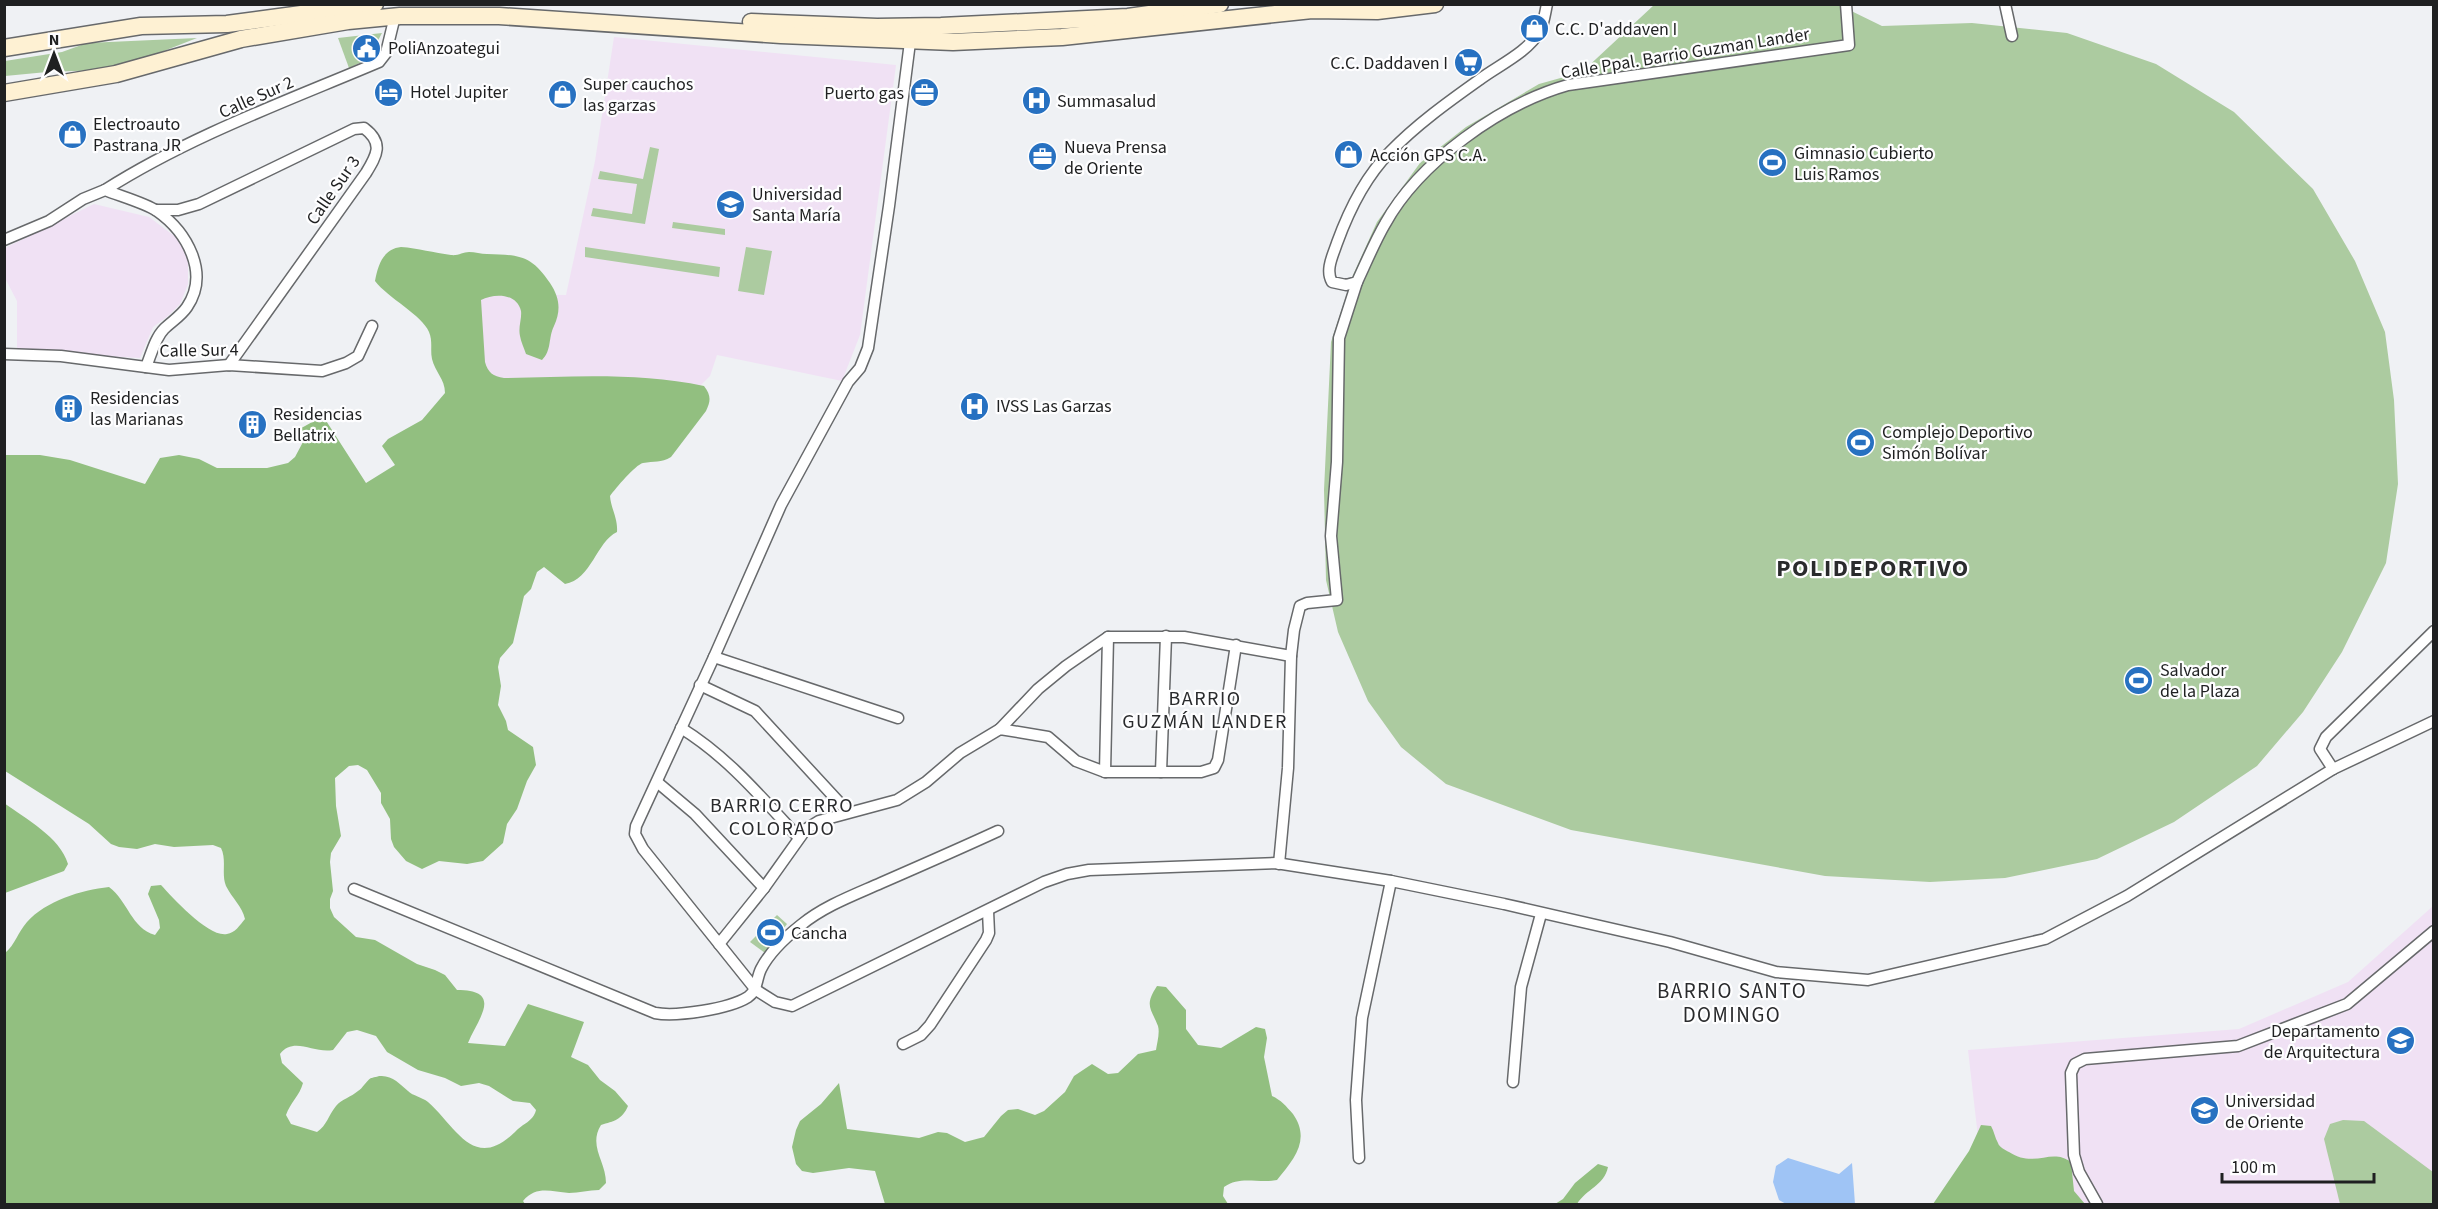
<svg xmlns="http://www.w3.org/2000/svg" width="2438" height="1209" viewBox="0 0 2438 1209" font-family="'Source Sans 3',sans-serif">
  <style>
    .education { fill: #f0e1f4 }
    .green { fill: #accba0 }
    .forest { fill: #92bf80; fill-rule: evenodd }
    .water { fill: #9fc4f5 }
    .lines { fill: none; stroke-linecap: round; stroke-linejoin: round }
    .minor-casing { stroke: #67696b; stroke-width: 13 }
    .secondary-casing { stroke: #67696b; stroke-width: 19 }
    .minor { stroke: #fff; stroke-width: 10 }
    .secondary { stroke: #fef1d3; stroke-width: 16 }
    .labels { text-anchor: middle; stroke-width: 4.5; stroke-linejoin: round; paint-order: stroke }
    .poi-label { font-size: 18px; fill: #1f2021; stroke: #fefeff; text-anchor: start }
    .street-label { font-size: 18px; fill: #1f2021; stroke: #fefeff }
    .neighbourhood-label { font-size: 20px; letter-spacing: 1.5px; fill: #2a2b2d; stroke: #fefeff }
    .quarter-label { font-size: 21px; letter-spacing: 1.5px; fill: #2a2b2d; stroke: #fefeff }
    .district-label { font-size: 24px; font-weight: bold; letter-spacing: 1.5px; fill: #2a2b2d; stroke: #fefeff }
  </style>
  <rect width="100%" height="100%" fill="#eff1f4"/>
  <!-- education -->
  <g class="education">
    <polygon points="614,37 896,65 860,335 842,381 717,355 710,376 698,388 476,387 481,294 566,295 595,161"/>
    <polygon points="94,204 149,217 181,241 188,260 188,284 180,304 168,316 153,327 140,358 17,351 17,301 5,278 5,248"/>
    <polygon points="2433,906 2433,1204 2076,1204 1982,1172 1968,1050 2239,1029 2348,982"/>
  </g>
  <!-- green -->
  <g class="green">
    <polygon points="1654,5 1839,5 1882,26 1972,23 2067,33 2156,64 2234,112 2313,189 2355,261 2385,332 2394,400 2398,484 2386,563 2342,652 2303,712 2257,766 2174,822 2097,859 2005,878 1930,882 1825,876 1571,830 1446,784 1401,747 1368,701 1338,632 1326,580 1324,490 1331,342 1353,275 1377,222 1420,163 1466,127 1539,84 1582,72"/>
    <polygon points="382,33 368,59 349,68 338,38"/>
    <polygon points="197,38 151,56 103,70 47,72 5,76 5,61 62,52 87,43"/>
    <polygon points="650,147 659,149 645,224 591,216 593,208 632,214 637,184 598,179 600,171 643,179"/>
    <polygon points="673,222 725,229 725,235 672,228"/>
    <polygon points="585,247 720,267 719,277 585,257"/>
    <polygon points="746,247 772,251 764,295 738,291"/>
    <polygon points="777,915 787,924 765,953 750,942"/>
    <polygon points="2343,1120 2364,1121 2433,1172 2433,1204 2340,1204 2324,1139 2330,1124"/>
  </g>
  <!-- forest -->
  <g class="forest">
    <path d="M401,247C418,248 434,253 451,255C458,256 463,252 469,252C475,252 481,254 487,254C520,255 531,255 550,283C560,298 561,311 554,326C548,338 552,350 542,360L526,354C524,348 521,342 520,336C518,327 522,319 521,311C517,293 494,293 481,300L485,362C488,373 493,376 504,378C570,377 638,372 704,386C711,395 711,401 706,411L671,457C661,463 654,461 643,463C635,465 616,488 610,496C611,509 618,518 617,532C597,541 591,580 565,584L544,567L537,572L531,589L524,596L513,643L500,658L498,667L501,686L498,705L506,721L508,730L533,747L536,765L527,781L517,809L507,824L503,843L483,861L467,864L439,861L422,869L406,861L394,847L391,839L390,819L381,803V793L367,770L358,765L349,766L335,778L336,806L341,836L331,853L330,862L333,891L330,899V908L334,917L356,937L375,940L417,964L435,970L445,975L457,990C505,990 477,1020 468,1043L505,1046L528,1004L584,1022L571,1057L588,1065L600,1080L615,1091L628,1106C622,1120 614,1121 601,1125C588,1146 606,1161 606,1183L599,1190C589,1190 579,1193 569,1193C551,1192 537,1185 523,1201L525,1204H5V953C15,945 18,932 27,922C46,901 81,890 109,887C128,901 131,928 155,935L160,928L159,920L148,894L151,886L161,885C173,898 209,938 227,934C235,933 240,925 245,919C242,906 232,898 226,886C221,874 227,860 221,848L213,845L174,847L155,844L137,849L119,847L111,844L89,824L5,771V455H40L70,460L145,484L160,458L179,455L199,459L217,468H267L288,463L295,457L303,442L296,431L323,416L366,483L395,465L382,446L388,439L422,420L445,393C445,379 435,372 432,359C430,350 433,341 429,332C422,315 388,298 375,281C378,265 383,249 401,247ZM357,1030L376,1036L387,1052L418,1070L445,1078L461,1086L479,1083L489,1086L513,1101L530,1103L536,1110C533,1122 523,1123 515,1132C474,1172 457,1128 428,1102C422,1097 413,1096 408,1091C400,1084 392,1075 380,1076C379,1076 372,1078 371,1078C366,1081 363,1088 358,1091C351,1097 342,1099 336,1106C328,1116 327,1125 317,1132L291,1124L286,1115C290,1103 300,1095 303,1083L282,1063L280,1054C294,1036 314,1054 333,1050L347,1032Z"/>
    <path d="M4,803C26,819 60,837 68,864L64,871L5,893Z"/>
    <path d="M1157,986L1166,987L1186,1010V1029L1198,1045L1221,1048L1256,1027L1265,1029L1267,1038L1264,1057L1272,1096C1281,1100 1286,1106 1293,1114C1311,1140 1294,1159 1277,1180C1258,1184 1241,1175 1224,1187L1223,1196L1228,1204H885L875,1171L849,1168L813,1173L802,1171L796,1164L792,1147L796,1130L800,1121L821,1104L839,1083L847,1129L919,1138L938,1132L947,1133L965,1142L984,1137L1001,1116L1008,1110L1018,1109L1035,1115L1044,1111L1065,1092L1074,1076L1092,1064L1108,1074L1118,1073L1138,1054L1156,1050C1157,1043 1160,1033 1158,1026C1151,1008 1144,1006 1157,986Z"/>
    <path d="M1981,1125L1991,1126C1994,1131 1995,1138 1998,1143C1999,1147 2005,1150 2009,1152C2035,1169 2051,1147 2071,1162L2074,1191L2085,1204H1933L1969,1151Z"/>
    <path d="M1598,1164L1608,1167C1604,1186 1586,1189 1577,1204H1555L1563,1199L1575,1183Z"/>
  </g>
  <!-- water -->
  <polygon class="water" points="1788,1158 1839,1174 1852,1163 1855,1204 1786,1204 1779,1200 1773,1182 1776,1166"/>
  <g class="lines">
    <defs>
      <g id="minor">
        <path d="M1547,4C1545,13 1544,23 1540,31C1527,53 1499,65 1479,80C1448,102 1416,125 1390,152C1365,177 1349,210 1337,243C1333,255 1325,270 1332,282L1346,285L1357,282C1366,263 1374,243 1385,224C1419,162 1501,104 1568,85L1849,45L1846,4"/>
        <polyline points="2005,4 2012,36"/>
        <polyline points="910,42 889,206 868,348 860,368 848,382 781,505 714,657 636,826 635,834 643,849 756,990 775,1002 792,1006 1044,882 1067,874 1089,870 1276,863 1391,881 1504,904 1670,942 1776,972 1868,980 2045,939 2127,896 2333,769 2434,721"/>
        <path d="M105,190C190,136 287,101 379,62L386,53L395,16"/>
        <path d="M156,210H178L199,204L354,129L364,128C384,143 377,155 366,173L229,365"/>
        <path d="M4,240L49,221L83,199L105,190C120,196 145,203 157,211C187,232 210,273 187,307C181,316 171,322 164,329C155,338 151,355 146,367"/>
        <polyline points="4,354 61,356 169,370 229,365 322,371 346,363 358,356 372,326"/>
        <polyline points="1108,637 1105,772 1201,772 1214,768 1218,760 1236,645"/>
        <polyline points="1291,656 1294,630 1300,606 1307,603 1337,600 1331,536 1337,462 1339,338 1357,282"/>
        <polyline points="714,657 898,718"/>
        <polyline points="700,685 755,711 848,812"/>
        <path d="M681,728C728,757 762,798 799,838"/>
        <polyline points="1000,729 1038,689 1066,666 1108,637 1184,637 1291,656 1288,768 1279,864"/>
        <polyline points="2333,769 2320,749 2326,737 2434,631"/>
        <polyline points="1161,772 1166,636"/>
        <polyline points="657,782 695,814 764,888"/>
        <path d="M354,889L655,1013C676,1017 729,1009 748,997C758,990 756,979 761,969C770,951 786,937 801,925C824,906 854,895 881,883C920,866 959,849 998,831"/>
        <polyline points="719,944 764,888 806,829 819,821 897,800 926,782 960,753 1000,729 1048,737 1076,761 1105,772"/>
        <polyline points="903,1044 921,1035 930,1025 986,940 989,933 988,911"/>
        <polyline points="1513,1082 1521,987 1541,914"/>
        <polyline points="1359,1158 1356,1100 1362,1018 1391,881"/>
        <polyline points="2097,1204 2079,1172 2074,1155 2071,1073 2075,1064 2085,1059 2238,1046 2347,1004 2434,931"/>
      </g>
      <g id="secondary">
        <polyline points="751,22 877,27 941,26 1128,17 1220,4"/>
        <polyline points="4,48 141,26 227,24 375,4"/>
        <polyline points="4,93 116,74 241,39 348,21 400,16 499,16 781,35 953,42 1062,37 1312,10 1377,11 1435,4"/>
      </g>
    </defs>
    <!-- minor casing -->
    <use href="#minor" class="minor-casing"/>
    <!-- secondary casing -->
    <use href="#secondary" class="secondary-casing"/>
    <!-- minor -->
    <use href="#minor" class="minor"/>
    <!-- secondary -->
    <use href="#secondary" class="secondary"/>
  </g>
  <!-- icons -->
  <defs>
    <symbol id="shop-disc" viewBox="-11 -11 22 22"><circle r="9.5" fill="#2771c1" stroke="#fefeff"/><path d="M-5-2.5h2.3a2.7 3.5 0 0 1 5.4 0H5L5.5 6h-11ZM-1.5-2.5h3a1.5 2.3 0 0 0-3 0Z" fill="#fff"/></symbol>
    <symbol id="civic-disc" viewBox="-11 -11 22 22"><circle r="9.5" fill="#2771c1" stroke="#fefeff"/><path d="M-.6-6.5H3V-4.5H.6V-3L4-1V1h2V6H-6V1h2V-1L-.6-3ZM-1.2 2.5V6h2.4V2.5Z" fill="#fff"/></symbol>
    <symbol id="supermarket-disc" viewBox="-11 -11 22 22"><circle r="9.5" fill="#2771c1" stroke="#fefeff"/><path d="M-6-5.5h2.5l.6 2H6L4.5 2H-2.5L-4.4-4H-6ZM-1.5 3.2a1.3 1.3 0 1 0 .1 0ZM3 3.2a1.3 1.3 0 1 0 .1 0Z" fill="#fff"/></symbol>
    <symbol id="hotel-disc" viewBox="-11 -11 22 22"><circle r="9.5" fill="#2771c1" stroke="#fefeff"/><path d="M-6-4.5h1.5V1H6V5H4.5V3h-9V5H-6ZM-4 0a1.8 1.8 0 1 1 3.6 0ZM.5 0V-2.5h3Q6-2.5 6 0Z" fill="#fff"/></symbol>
    <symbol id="office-disc" viewBox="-11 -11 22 22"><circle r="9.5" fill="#2771c1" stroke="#fefeff"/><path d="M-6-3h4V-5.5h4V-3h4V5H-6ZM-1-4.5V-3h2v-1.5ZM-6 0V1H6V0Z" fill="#fff"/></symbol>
    <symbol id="hospital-disc" viewBox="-11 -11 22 22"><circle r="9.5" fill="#2771c1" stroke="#fefeff"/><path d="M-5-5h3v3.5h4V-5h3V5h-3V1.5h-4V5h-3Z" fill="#fff"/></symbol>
    <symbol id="stadium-disc" viewBox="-11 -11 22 22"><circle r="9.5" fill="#2771c1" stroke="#fefeff"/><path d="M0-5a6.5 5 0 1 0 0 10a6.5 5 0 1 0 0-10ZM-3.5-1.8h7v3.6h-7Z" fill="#fff"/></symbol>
    <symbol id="university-disc" viewBox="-11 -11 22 22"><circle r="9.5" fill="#2771c1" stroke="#fefeff"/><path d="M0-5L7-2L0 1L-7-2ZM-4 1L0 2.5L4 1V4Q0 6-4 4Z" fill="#fff"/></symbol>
    <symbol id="building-disc" viewBox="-11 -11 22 22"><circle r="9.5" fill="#2771c1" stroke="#fefeff"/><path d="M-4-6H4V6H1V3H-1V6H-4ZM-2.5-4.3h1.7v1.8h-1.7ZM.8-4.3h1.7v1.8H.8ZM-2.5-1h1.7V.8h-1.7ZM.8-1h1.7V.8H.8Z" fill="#fff"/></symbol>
  </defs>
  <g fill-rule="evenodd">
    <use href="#shop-disc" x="1518" y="12" width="33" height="33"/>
    <use href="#civic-disc" x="350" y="32" width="33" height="33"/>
    <use href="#supermarket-disc" x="1452" y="46" width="33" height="33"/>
    <use href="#hotel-disc" x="372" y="76" width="33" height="33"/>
    <use href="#office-disc" x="908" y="76" width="33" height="33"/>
    <use href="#shop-disc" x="546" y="78" width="33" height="33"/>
    <use href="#hospital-disc" x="1020" y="84" width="33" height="33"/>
    <use href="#shop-disc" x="56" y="118" width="33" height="33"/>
    <use href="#shop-disc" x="1332" y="138" width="33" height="33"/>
    <use href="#office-disc" x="1026" y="140" width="33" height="33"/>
    <use href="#stadium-disc" x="1756" y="146" width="33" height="33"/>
    <use href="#university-disc" x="714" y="188" width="33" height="33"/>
    <use href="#hospital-disc" x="958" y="390" width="33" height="33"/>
    <use href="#building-disc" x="52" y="392" width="33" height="33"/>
    <use href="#building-disc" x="236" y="408" width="33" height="33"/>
    <use href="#stadium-disc" x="1844" y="426" width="33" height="33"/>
    <use href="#stadium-disc" x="2122" y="664" width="33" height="33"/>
    <use href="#stadium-disc" x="754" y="916" width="33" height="33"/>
    <use href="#university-disc" x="2384" y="1024" width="33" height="33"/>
    <use href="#university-disc" x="2188" y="1094" width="33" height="33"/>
  </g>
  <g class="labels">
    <!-- poi labels -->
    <g class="poi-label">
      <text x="1555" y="35">C.C. D'addaven I</text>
      <text x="388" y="54">PoliAnzoategui</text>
      <text x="1448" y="69" text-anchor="end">C.C. Daddaven I</text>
      <text x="583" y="90">Super cauchos<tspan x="583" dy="21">las garzas</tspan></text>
      <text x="410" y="98">Hotel Jupiter</text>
      <text x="904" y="99" text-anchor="end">Puerto gas</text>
      <text x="1057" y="107">Summasalud</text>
      <text x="93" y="130">Electroauto<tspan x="93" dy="21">Pastrana JR</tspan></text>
      <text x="1064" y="153">Nueva Prensa<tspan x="1064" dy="21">de Oriente</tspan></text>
      <text x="1794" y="159">Gimnasio Cubierto<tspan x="1794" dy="21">Luis Ramos</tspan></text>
      <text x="1370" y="161">Acción GPS C.A.</text>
      <text x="752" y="200">Universidad<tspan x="752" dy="21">Santa María</tspan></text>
      <text x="90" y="404">Residencias<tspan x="90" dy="21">las Marianas</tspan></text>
      <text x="996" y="412">IVSS Las Garzas</text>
      <text x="273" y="420">Residencias<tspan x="273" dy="21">Bellatrix</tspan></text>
      <text x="1882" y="438">Complejo Deportivo<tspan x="1882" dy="21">Simón Bolívar</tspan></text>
      <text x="2160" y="676">Salvador<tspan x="2160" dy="21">de la Plaza</tspan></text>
      <text x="791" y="939">Cancha</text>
      <text x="2380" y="1037" text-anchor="end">Departamento<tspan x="2380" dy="21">de Arquitectura</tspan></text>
      <text x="2225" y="1107">Universidad<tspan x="2225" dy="21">de Oriente</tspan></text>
    </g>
    <!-- street labels -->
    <g class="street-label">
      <text transform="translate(1685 53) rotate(-9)" y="6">Calle Ppal. Barrio Guzman Lander</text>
      <text transform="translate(256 97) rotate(-24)" y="6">Calle Sur 2</text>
      <text transform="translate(333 190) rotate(-55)" y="6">Calle Sur 3</text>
      <text transform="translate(199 350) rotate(-1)" y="6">Calle Sur 4</text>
    </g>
    <!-- neighbourhood labels -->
    <g class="neighbourhood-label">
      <text x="1205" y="705">BARRIO<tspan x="1205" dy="23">GUZMÁN LANDER</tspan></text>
      <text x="782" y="812">BARRIO CERRO<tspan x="782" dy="23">COLORADO</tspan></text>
    </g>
    <!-- quarter labels -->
    <g class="quarter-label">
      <text x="1732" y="998">BARRIO SANTO<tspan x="1732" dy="24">DOMINGO</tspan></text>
    </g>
    <!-- district labels -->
    <g class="district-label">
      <text x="1873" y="576">POLIDEPORTIVO</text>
    </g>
  </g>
  <!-- border -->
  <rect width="2438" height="1209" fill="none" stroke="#1f2021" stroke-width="12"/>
  <!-- north arrow -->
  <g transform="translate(54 54)" stroke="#fefeff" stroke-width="4.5" paint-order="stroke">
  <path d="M0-4.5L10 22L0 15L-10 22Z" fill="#1f2021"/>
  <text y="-9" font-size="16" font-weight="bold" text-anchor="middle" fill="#1f2021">N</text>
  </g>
  <!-- scale -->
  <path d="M2222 1173v9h152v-9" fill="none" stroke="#1f2021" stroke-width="3"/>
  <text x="2231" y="1173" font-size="18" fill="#1f2021" stroke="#fefeff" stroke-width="4.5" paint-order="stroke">100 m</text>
</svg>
